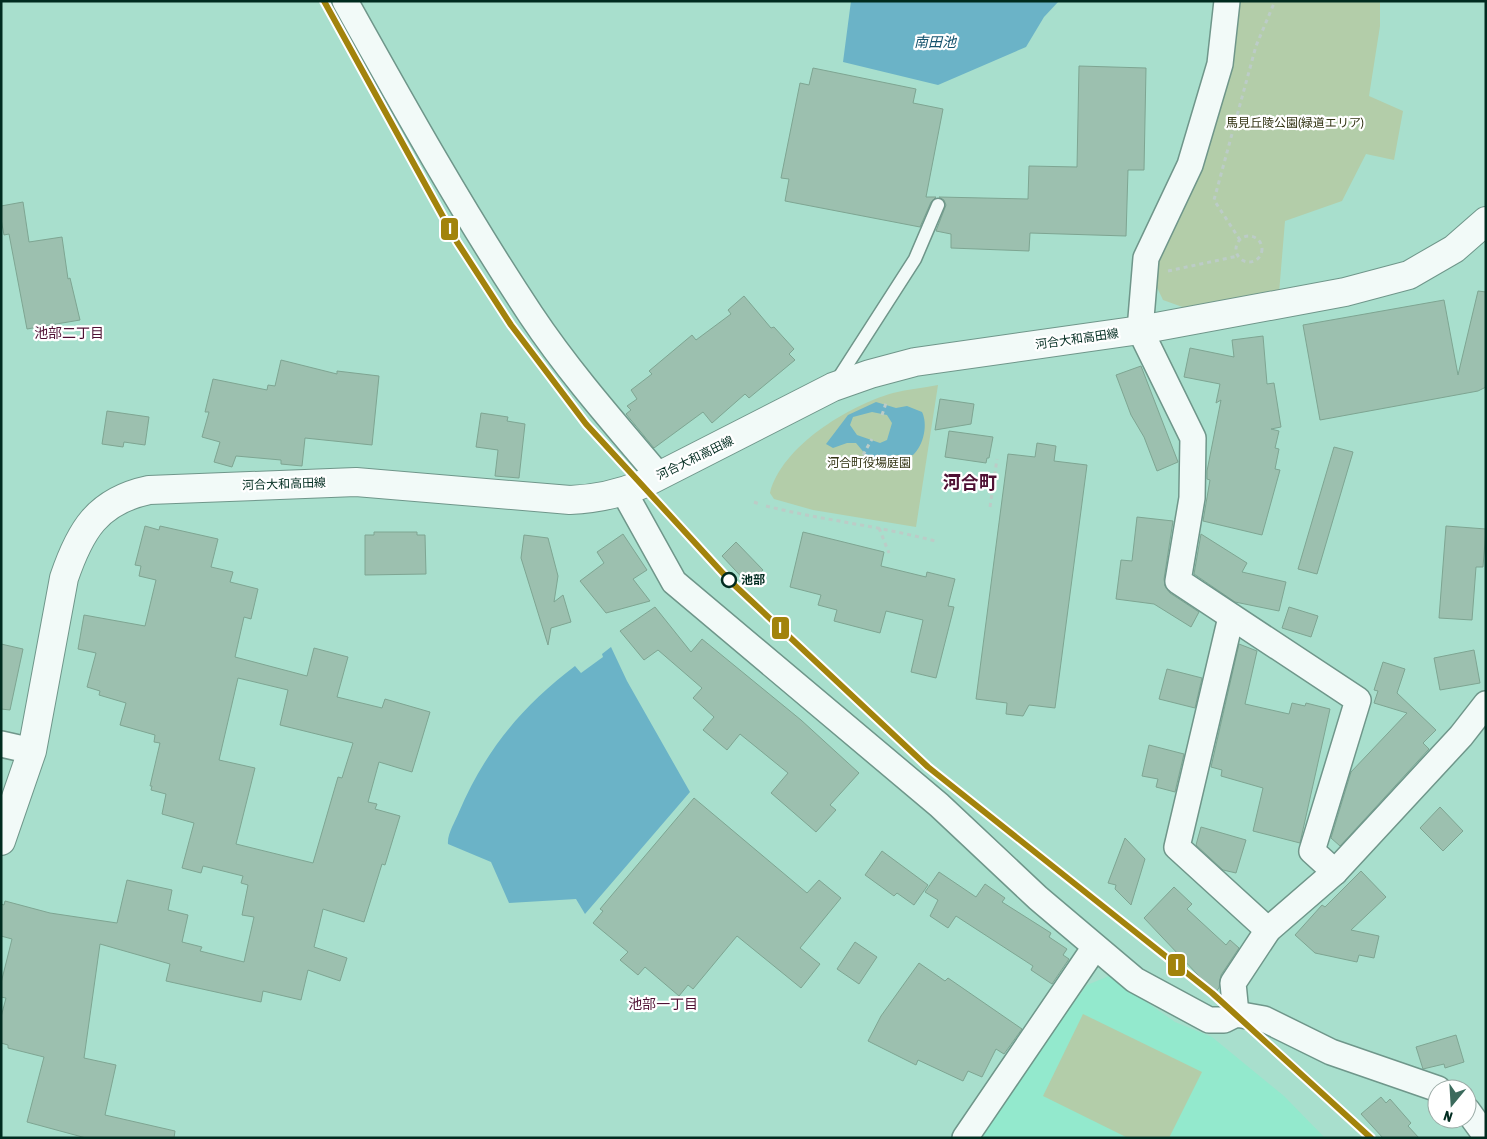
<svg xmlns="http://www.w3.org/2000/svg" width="1487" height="1139" viewBox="0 0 1487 1139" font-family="'Asap Condensed','Noto Sans JP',sans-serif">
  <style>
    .built { fill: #93e9cd }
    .green { fill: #b3cda9 }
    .water { fill: #6bb3c7; fill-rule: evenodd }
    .building { fill: #9cc0af; stroke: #7ea592; fill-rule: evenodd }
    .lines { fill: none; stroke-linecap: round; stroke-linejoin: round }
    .service-casing { stroke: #6f968a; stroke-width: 15 }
    .minor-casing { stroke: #6f968a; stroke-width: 28 }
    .secondary-casing { stroke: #6f968a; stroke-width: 30 }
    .path { stroke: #bcccc7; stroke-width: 3; stroke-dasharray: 4 4; stroke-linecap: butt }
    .service { stroke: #f2faf8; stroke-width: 12 }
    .minor { stroke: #f2faf8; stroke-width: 25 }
    .secondary { stroke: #f2faf8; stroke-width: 28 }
    .rail-1-casing { stroke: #fff; stroke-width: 10 }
    .rail-1 { stroke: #a2830c; stroke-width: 6 }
    .stop-dot { fill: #fff; stroke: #002b1f; stroke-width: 2.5 }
    .labels { text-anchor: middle; stroke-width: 4.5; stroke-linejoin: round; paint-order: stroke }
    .park-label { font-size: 12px; fill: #323313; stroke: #fff }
    .street-label { font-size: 12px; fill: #002b1f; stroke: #fff }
    .stop-label { font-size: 12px; font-weight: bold; fill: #002b1f; stroke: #fff; text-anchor: start }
    .water-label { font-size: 14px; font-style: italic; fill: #14536d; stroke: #fff }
    .neighbourhood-label { font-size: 14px; fill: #4f1134; stroke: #fff }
    .district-label { font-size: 18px; font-weight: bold; fill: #4f1134; stroke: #fff }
    .line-badge { stroke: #fff; stroke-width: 2 }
    .badge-label { font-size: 14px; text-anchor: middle; font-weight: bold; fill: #fff }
  </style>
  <rect width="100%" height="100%" fill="#a8dfcd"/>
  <!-- built -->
  <polygon class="built" points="1109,976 1175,1022 1212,1037 1284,1096 1325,1138 981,1138 1012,1085 1087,985"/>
  <!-- green -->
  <g class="green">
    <polygon points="1241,1 1380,1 1380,26 1369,96 1403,111 1394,160 1366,154 1342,201 1285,221 1279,293 1188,309 1163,300 1152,277 1204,166 1224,89"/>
    <path d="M938,385L916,527L813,510L774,499L770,493C782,446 848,406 893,393C908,389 923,388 938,385Z"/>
    <polygon points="1083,1014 1202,1072 1169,1138 1128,1138 1043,1096"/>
  </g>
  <!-- water -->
  <g class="water">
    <polygon points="851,1 1059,1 1044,17 1026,47 938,85 843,62"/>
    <path d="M876,402L896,408L907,406L922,412C928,424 924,445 913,455H893L878,459L866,455L856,443H847L833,448L826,444L848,415ZM872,412L887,415L892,423L887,440L880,443L857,435L850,425L853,417Z"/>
    <path d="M611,647L627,681L690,792L585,914L576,899L509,903L491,862L448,844C447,834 455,822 459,812C485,751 522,706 575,666L581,673L603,657L602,654Z"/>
  </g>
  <!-- building -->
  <g class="building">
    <polygon points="1079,66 1146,68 1144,170 1128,170 1126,236 1030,233 1029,251 951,248 951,234 936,231 946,205 944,200 939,197 1028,199 1029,166 1077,167"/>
    <polygon points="813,68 916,89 913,103 943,109 926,197 936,197 931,202 920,227 785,201 789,179 781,178 800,83 809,85"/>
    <polygon points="23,202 29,242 62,237 68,279 70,278 80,320 27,329 9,234 4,235 1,219 1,206"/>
    <polygon points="1478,291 1486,292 1486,387 1478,391 1320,420 1303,325 1444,300 1458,375"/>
    <polygon points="744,296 771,328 774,327 794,349 789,354 795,360 749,398 745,394 712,423 703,412 654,448 626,414 631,410 627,406 637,399 631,390 652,374 649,371 692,335 696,340 731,314 728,310"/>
    <polygon points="1263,336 1267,384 1274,383 1281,427 1271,429 1279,431 1275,448 1279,449 1275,469 1280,470 1262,535 1203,521 1210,480 1207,479 1207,471 1221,400 1216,403 1220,384 1184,377 1190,348 1234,357 1232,340"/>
    <polygon points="281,360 337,374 337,371 379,376 372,445 305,438 302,466 281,464 281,460 236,456 232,467 214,462 220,442 202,437 209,412 205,412 213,379 267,390 268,385 275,386"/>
    <polygon points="1141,366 1178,462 1157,471 1144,437 1131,415 1116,375"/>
    <polygon points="940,399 974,404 971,424 935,430"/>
    <polygon points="107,411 149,417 145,445 124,442 123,447 102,444"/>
    <polygon points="481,413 508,417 507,421 525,424 519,478 495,476 498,450 476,447"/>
    <polygon points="949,431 993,437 989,458 987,458 986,463 945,457"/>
    <polygon points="1037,443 1056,446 1054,461 1087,465 1055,708 1029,705 1023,716 1006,714 1007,703 976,699 1008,454 1035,457"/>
    <polygon points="1334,447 1353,452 1317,574 1298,569"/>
    <polygon points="1137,517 1173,521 1164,579 1165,586 1170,593 1199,612 1191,627 1154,604 1116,599 1121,560 1132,561"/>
    <path d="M145,526L159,530L160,526L218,539L211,567L233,572L230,582L258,589L251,619L244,617L235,657L307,676L314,648L348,657L337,697L382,708L385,699L430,712L412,772L379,762L368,802L377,804L375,809L400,816L385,865L382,864L364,922L323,909L314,947L347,958L340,981L308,970L301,1000L263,991L261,1002L166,981L170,964L100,944L84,1058L116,1065L105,1115L175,1131L174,1138H86L27,1122L44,1057L8,1048V1045L1,1043V1017L6,998L1,997V983L12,939L1,936V904L4,905L5,901L50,913L117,923L127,880L172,890L168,910L188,915L182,942L202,947L200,951L244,962L254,917L242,915L248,885L241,883L243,876L203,866L201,873L182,868L194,823L162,814L166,794L151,790L152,786H150L160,743L154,742L155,735L120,725L126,703L99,695L100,691L87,687L96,653L78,649L84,615L145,626L156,580L139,576L141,566L135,565ZM238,678L288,690L280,725L353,743L342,778L338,777L313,863L236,844L255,768L219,760Z"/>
    <polygon points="1446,526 1486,529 1483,567 1476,567 1472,620 1439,618"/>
    <polygon points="374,532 417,532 417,535 425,535 426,574 365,575 365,535 374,535"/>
    <polygon points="803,532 884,552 881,566 926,577 927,572 955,579 948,606 954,607 936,678 911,672 923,620 886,611 880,633 834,621 837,610 818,605 821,595 790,587"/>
    <polygon points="623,534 647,570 633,579 650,601 606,613 580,581 604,563 597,552"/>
    <polygon points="1201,534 1247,563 1242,572 1286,582 1279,611 1235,602 1194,574"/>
    <polygon points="524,535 548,538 558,576 554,602 563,595 571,622 551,628 548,645 521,558"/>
    <polygon points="736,542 763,570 748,584 722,556"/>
    <polygon points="655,607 691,652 702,639 801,720 859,773 830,805 836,810 816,832 771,793 788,773 740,734 727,750 703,730 714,717 693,698 702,688 658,650 644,660 620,631"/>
    <polygon points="1289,607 1318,616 1311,637 1282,628"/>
    <polygon points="1,644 23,649 10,710 1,709"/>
    <polygon points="1239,644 1257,651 1245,704 1289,714 1292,703 1305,706 1306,703 1330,709 1300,843 1253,831 1263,788 1221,776 1222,770 1211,767"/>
    <polygon points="1474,650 1480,683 1440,690 1434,658"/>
    <polygon points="1383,662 1405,669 1397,693 1436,730 1423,743 1429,749 1340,846 1331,838 1351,772 1407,713 1374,703 1378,691 1374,690"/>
    <polygon points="1167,669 1202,678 1195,708 1159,699"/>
    <polygon points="1149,745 1184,754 1175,792 1156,787 1158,779 1142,776"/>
    <polygon points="694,798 807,893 819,880 841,898 800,948 820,964 801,988 737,936 693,989 688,985 679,996 645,967 638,975 620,960 628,952 593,923 603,911 600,909"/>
    <polygon points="1440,807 1463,831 1443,851 1420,828"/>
    <polygon points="1201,827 1246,840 1236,873 1223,870 1196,845"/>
    <polygon points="1125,838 1145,859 1131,905 1115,889 1116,885 1108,883"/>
    <polygon points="882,851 928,885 914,905 897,893 894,896 865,875"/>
    <polygon points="1361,871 1386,897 1351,930 1379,936 1374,958 1359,955 1357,962 1315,953 1295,935 1322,905 1325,907"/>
    <polygon points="939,872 976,897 985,884 1005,898 1002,902 1051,933 1049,937 1067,949 1063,955 1069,959 1052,984 1031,970 1033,966 956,916 948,928 930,916 938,900 925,892"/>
    <polygon points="1174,887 1192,904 1187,909 1226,945 1230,940 1239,948 1221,975 1219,988 1215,993 1144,918"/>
    <polygon points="855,942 877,957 859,984 837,969"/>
    <polygon points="919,963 945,981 948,978 1022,1029 1004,1054 996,1049 982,1077 968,1071 963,1081 918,1060 916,1065 868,1041 881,1016"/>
    <polygon points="1456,1035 1464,1062 1445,1068 1444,1064 1423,1069 1416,1047"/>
    <polygon points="1381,1097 1386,1103 1390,1099 1411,1123 1408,1126 1419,1138 1383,1138 1361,1114"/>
  </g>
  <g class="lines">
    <defs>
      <polyline id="service" points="836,382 915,259 938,205"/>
      <g id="minor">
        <path d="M345,1C404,107 464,214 531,315C569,372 615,424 659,476"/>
        <polyline points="1227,1 1220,64 1190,165 1146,258 1140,330 1193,438 1192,498 1178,581 1358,700 1312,851 1335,872"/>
        <polyline points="624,492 674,582 939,805 1038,898 1135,980 1209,1020 1224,1020 1236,1014 1264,1019 1331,1052 1438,1089"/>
        <polyline points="1231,617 1177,847 1268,930"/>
        <polyline points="1,744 32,751"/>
        <polyline points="1236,1014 1233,983 1268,930 1335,872 1461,736 1486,704"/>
        <polyline points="1467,1110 1486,1136"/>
        <polyline points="965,1138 1095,947"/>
      </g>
      <path id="secondary" d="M1,841L32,751L64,578C80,531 97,501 149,490L356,482L570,500C596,499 619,494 643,484L833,387L870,374L915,362L1140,330L1345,292L1409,275L1454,249L1486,221"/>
    </defs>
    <!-- service casing -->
    <use href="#service" class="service-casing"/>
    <!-- minor casing -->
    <use href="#minor" class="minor-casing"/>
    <!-- secondary casing -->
    <use href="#secondary" class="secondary-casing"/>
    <!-- path -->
    <g class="path">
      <circle cx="1249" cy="249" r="13"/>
      <polyline points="1240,240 1214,200 1256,46 1275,1"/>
      <polyline points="1168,271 1238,256"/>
      <polyline points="882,415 886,403"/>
      <polyline points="863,455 872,439"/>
      <polyline points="754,502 759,504"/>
      <path d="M766,506C822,520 879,526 935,541"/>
      <polyline points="990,507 997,459"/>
      <polyline points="879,528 889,553"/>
    </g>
    <!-- service -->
    <use href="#service" class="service"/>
    <!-- minor -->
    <use href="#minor" class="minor"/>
    <!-- secondary -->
    <use href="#secondary" class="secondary"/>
    <defs>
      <polyline id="rail-1" points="324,1 457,242 511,325 586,424 730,581 928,767 1212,993 1371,1138"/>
    </defs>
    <!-- rail-1 casing -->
    <use href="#rail-1" class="rail-1-casing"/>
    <!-- rail-1 -->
    <use href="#rail-1" class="rail-1"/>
  </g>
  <!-- markers -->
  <circle class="stop-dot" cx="729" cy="580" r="7"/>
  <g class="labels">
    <!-- park labels -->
    <g class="park-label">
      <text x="1295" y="127">馬見丘陵公園(緑道エリア)</text>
      <text x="869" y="467">河合町役場庭園</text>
    </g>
    <!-- street labels -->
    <g class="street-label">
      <text transform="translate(1077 339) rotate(-8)" y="4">河合大和高田線</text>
      <text transform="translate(695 458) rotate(-26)" y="4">河合大和高田線</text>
      <text transform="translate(284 484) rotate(-2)" y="4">河合大和高田線</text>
    </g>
    <!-- stop labels -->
    <g class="stop-label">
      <text x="741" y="584">池部</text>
    </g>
    <!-- water labels -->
    <g class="water-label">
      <text x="935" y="47">南田池</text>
    </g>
    <!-- neighbourhood labels -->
    <g class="neighbourhood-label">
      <text x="69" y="338">池部二丁目</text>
      <text x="663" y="1009">池部一丁目</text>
    </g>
    <!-- district labels -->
    <g class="district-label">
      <text x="970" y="489">河合町</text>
    </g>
  </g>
  <g class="line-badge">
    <rect x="440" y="217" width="19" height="24" rx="5" fill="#a2830c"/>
    <rect x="771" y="616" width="19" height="24" rx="5" fill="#a2830c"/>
    <rect x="1167" y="953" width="19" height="24" rx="5" fill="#a2830c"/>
  </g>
  <g class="badge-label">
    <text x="450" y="234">I</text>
    <text x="780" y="633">I</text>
    <text x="1177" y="970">I</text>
  </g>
  <!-- border -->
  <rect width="1487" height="1139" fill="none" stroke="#002b1f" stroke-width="5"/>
  <!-- north arrow -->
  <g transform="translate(1452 1104) rotate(198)"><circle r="24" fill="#ffffff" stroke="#99aaa5"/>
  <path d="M0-4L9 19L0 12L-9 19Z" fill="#3b6a5c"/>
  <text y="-8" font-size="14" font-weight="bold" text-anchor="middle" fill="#002b1f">N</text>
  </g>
</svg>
